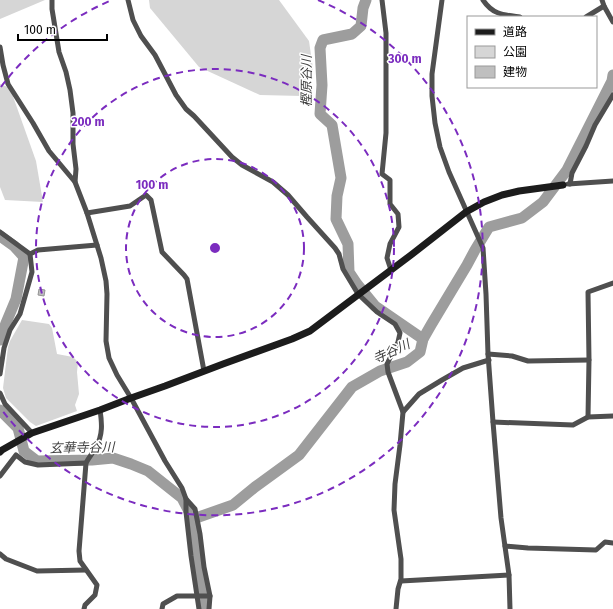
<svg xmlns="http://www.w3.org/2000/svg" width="613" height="609" viewBox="0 0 613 609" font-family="'Fira Sans','Noto Sans JP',sans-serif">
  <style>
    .green { fill: #d6d6d6 }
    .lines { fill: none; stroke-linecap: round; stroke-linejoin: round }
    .river { stroke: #9d9d9d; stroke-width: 11 }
    .building { fill: #bfbfbf; stroke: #939393 }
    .street { stroke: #4f4f4f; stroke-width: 5 }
    .secondary { stroke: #1c1c1c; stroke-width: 7 }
    .ring { fill: none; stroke: #7b2cbf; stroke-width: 2; stroke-dasharray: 7 5 }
    .labels { text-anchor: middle; stroke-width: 3; stroke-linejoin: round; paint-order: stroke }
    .water-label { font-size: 13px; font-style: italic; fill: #3e3e3e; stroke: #fff }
    .centre { fill: #7b2cbf; stroke: #fff; stroke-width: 2 }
    .ring-label { font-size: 12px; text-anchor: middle; font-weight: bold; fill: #7b2cbf; stroke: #fff; stroke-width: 3; stroke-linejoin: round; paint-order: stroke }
  </style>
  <rect width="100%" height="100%" fill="#fff"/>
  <!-- green -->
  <g class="green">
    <polygon points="0,0 45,0 0,19"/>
    <polygon points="149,0 279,0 309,41 313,69 302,96 260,95 199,67 150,8"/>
    <polygon points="0,84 10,88 36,161 43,202 5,200 0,187"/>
    <polygon points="22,320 49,324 52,328 57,354 73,357 78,362 77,372 79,394 75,405 77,411 36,426 30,422 6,398 3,388 8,347 10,341"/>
  </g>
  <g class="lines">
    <!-- river -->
    <g class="river">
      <polyline points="366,0 363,8 361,26 352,34 323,40 320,48 322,85 320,114 332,125 341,178 337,196 336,219 348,244 349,272 357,284 375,306 423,339"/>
      <polyline points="0,236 14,246 24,257 16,299 6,323 0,340"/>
      <polyline points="0,410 18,428 24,451 37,461 92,460 113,458 131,464 148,471 182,498 193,519 197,563 205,604 204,609"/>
      <polyline points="193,519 233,505 255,487 299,455 352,387 380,371 407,362 420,352 423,339 431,325 467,265 475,250 489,227 522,218 543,202 567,170 612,81 613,75"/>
    </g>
  </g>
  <!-- building -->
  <polygon class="building" points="39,289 45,290 44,296 38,295"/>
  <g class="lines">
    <!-- street -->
    <g class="street">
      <polyline points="52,0 52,9 59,52 66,72 70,90 73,113 73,144 76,169 75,182"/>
      <polyline points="128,0 133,20 141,36 155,55 176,95 186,109 194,116 232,157 242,165 273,182 288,195 307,217 335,248 339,254 343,269 358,294 377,312 395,324 400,333 398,342 387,364 388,372 403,412 400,445 395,484 394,510 401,559 401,579 398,589 396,609"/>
      <polyline points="382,0 386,33 386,133 382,174 390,180 390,204 398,214 399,227 390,244 387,258 391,270"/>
      <polyline points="442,0 432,74 432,96 435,123 440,147 449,172 483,248 486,294 488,354 493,422 501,518 509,575 510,609"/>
      <path d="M483,0C493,15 504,15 520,17"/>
      <polyline points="602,0 604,6 613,22"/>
      <polyline points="586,17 604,6"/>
      <polyline points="0,47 3,65 8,84 33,123 49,151 75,182 87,213 101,258 106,281 107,294 106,341 109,358 117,375 131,398 165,461 182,488 186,499 195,509 200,534 204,567 210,596 209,609"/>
      <polyline points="568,184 613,181"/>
      <polyline points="570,184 572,173 586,146 595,125 613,95"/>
      <polyline points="87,213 130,206 146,195 151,200 162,252 184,275 187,279 204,371"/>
      <polyline points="0,232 30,254"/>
      <polyline points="488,354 512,356 528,361 589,360"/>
      <polyline points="0,374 4,348 10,330 20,314 32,272 30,254 38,250 97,245"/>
      <polyline points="0,393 5,404 32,433"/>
      <polyline points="403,412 419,394 442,380 463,368 489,360"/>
      <polyline points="588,417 589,360 588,292 613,283"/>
      <polyline points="493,422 573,425 588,417 613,416"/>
      <polyline points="0,476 16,455 25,462 38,465 86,463"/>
      <polyline points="186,499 186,512 191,556 199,609"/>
      <polyline points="505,546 528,548 596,550 605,542 613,543"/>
      <polyline points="0,554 6,559 37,571 86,570"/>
      <polyline points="401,581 509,575"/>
      <path d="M84,609L85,605L95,595L97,585L80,561L79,551L86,463C89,457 93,453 96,447C103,435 102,423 100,410"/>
      <polyline points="162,609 163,604 177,596 210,596"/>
    </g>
    <!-- secondary -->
    <polyline class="secondary" points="0,452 2,450 32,433 100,410 131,398 165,386 223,364 292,339 310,331 411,255 466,212 484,202 502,195 519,191 563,185"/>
  </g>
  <!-- distance rings -->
  <g class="ring">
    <circle cx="215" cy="248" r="89"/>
    <circle cx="215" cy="248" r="179"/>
    <path d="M1 87A268 268 0 0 1 112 0M318 0A268 268 0 1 1 1 409"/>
  </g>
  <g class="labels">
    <!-- water labels -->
    <g class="water-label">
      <text transform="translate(306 81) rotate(-90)" y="5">樫原谷川</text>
      <text transform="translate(391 351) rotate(-25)" y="5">寺谷川</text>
      <text transform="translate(82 447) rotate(-1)" y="5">玄華寺谷川</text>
    </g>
  </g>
  <circle cx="215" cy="248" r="6" class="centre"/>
  <g class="ring-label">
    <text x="405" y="63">300 m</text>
    <text x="88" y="126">200 m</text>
    <text x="152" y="189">100 m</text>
  </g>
  <!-- legend -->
  <rect x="467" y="16" width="130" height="72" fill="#ffffff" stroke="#999999"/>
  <rect x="475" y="29" width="20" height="6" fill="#1c1c1c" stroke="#999999"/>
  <text x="503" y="36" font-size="12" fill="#000000">道路</text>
  <rect x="475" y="46" width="20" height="12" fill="#d6d6d6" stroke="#999999"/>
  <text x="503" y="56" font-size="12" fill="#000000">公園</text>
  <rect x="475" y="66" width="20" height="12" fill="#bfbfbf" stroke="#999999"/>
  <text x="503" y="76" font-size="12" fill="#000000">建物</text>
  <!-- scale -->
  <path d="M18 34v6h89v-6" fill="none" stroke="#000000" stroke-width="2"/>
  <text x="24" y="34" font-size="12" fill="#000000" stroke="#ffffff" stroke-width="3" paint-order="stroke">100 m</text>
</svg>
